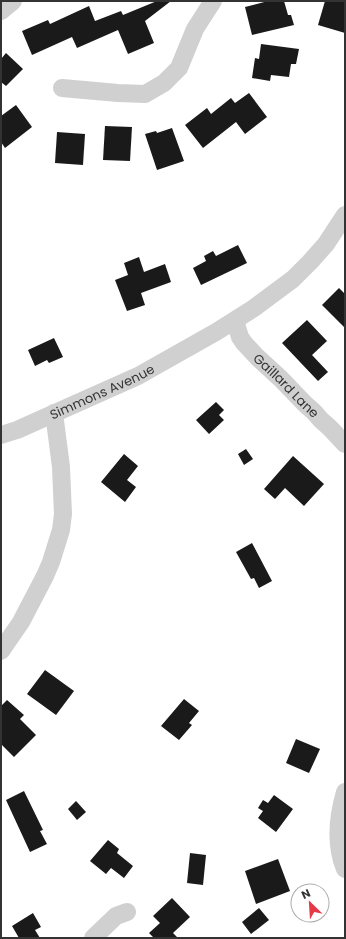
<svg xmlns="http://www.w3.org/2000/svg" width="346" height="939" viewBox="0 0 346 939" font-family="Poppins,sans-serif">
  <style>
    .building { fill: #1a1a1a }
    .lines { fill: none; stroke-linecap: round; stroke-linejoin: round }
    .minor { stroke: #d0d0d0; stroke-width: 18 }
    .labels { text-anchor: middle; stroke-width: 4; stroke-linejoin: round; paint-order: stroke }
    .street-label { font-size: 13px; fill: #333; stroke: #fff }
  </style>
  <rect width="100%" height="100%" fill="#fff"/>
  <!-- building -->
  <g class="building">
    <polygon points="157,1 171,1 145,21 154,43 128,54 118,30 77,48 72,37 32,55 22,31 48,20 50,24 89,6 95,21 121,11 123,15"/>
    <polygon points="268,1 284,1 288,15 291,15 294,25 252,35 245,7"/>
    <polygon points="325,1 345,1 345,33 318,25"/>
    <polygon points="261,44 299,49 296,64 291,64 289,77 271,75 270,81 252,78 255,58 259,59"/>
    <polygon points="6,53 23,69 6,86 1,82 1,59"/>
    <polygon points="249,93 267,117 245,134 236,122 203,148 185,125 207,108 211,114 231,98 235,103"/>
    <polygon points="16,105 32,127 5,148 1,142 1,116"/>
    <polygon points="105,126 132,127 130,161 103,160"/>
    <polygon points="172,128 184,161 157,170 145,134 156,131 157,133"/>
    <polygon points="57,132 85,134 83,165 55,163"/>
    <polygon points="238,245 247,263 201,285 193,268 206,261 204,256 213,251 216,256"/>
    <polygon points="139,257 144,272 165,264 171,282 141,293 145,305 127,311 115,280 128,275 124,263"/>
    <polygon points="339,288 345,294 345,328 322,305"/>
    <polygon points="307,320 327,341 312,355 328,372 318,381 282,343"/>
    <polygon points="54,338 63,357 49,363 47,360 35,366 28,350"/>
    <polygon points="216,402 224,410 219,415 224,420 209,434 196,420"/>
    <polygon points="246,449 253,459 244,465 238,454"/>
    <polygon points="124,454 138,466 127,480 136,487 125,502 101,482"/>
    <polygon points="293,456 324,484 304,506 285,488 275,499 264,489"/>
    <polygon points="252,543 272,581 259,588 254,578 251,579 236,552"/>
    <polygon points="45,670 74,691 56,715 27,694"/>
    <polygon points="184,699 199,711 189,723 192,725 179,740 161,726"/>
    <polygon points="7,700 24,715 20,719 36,735 14,757 1,744 1,706"/>
    <polygon points="296,739 320,749 309,773 286,763"/>
    <polygon points="24,791 43,830 40,831 47,844 30,852 6,800"/>
    <polygon points="274,795 293,809 276,832 258,818 263,811 258,808 263,800 268,803"/>
    <polygon points="76,801 86,812 77,820 68,809"/>
    <polygon points="108,840 119,849 117,853 133,866 124,878 111,868 106,874 90,861"/>
    <polygon points="190,853 206,855 203,885 187,883"/>
    <polygon points="278,859 290,891 256,904 245,871"/>
    <polygon points="172,898 190,917 173,933 178,938 154,938 149,933 160,923 153,916"/>
    <polygon points="259,908 269,920 251,934 242,922"/>
    <polygon points="33,913 41,927 35,930 40,938 19,938 12,926"/>
  </g>
  <g class="lines">
    <!-- minor -->
    <g class="minor">
      <polyline points="1,11 13,1"/>
      <polyline points="62,88 118,93 145,94 164,83 179,68 195,29 213,1"/>
      <path id="s1" d="M235,321L240,337L244,343L257,357L281,379L305,404L314,412L321,420L330,428L345,444"/>
      <path id="s2" d="M1,435L17,430L138,376L216,332L254,308L293,279L310,262L326,244L345,215"/>
      <polyline points="1,651 21,622 45,576 51,562 61,530 63,514 61,467 54,413"/>
      <path d="M345,792C338,816 335,845 345,869"/>
      <polyline points="93,938 116,916 127,912"/>
    </g>
  </g>
  <g class="labels">
    <!-- street labels -->
    <g class="street-label">
      <text dy="5" stroke="none"><textPath href="#s1" startOffset="84">Gaillard Lane</textPath></text>
      <text dy="5" stroke="none"><textPath href="#s2" startOffset="110">Simmons Avenue</textPath></text>
    </g>
  </g>
  <!-- border -->
  <rect width="346" height="939" fill="none" stroke="#333333" stroke-width="4"/>
  <!-- north arrow -->
  <g transform="translate(310 903) rotate(335)"><circle r="19" fill="#ffffff" stroke="#adadad"/>
  <path d="M0-3L7 15L0 10L-7 15Z" fill="#e63946"/>
  <text y="-6" font-size="11" font-weight="bold" text-anchor="middle" fill="#333333">N</text>
  </g>
</svg>
